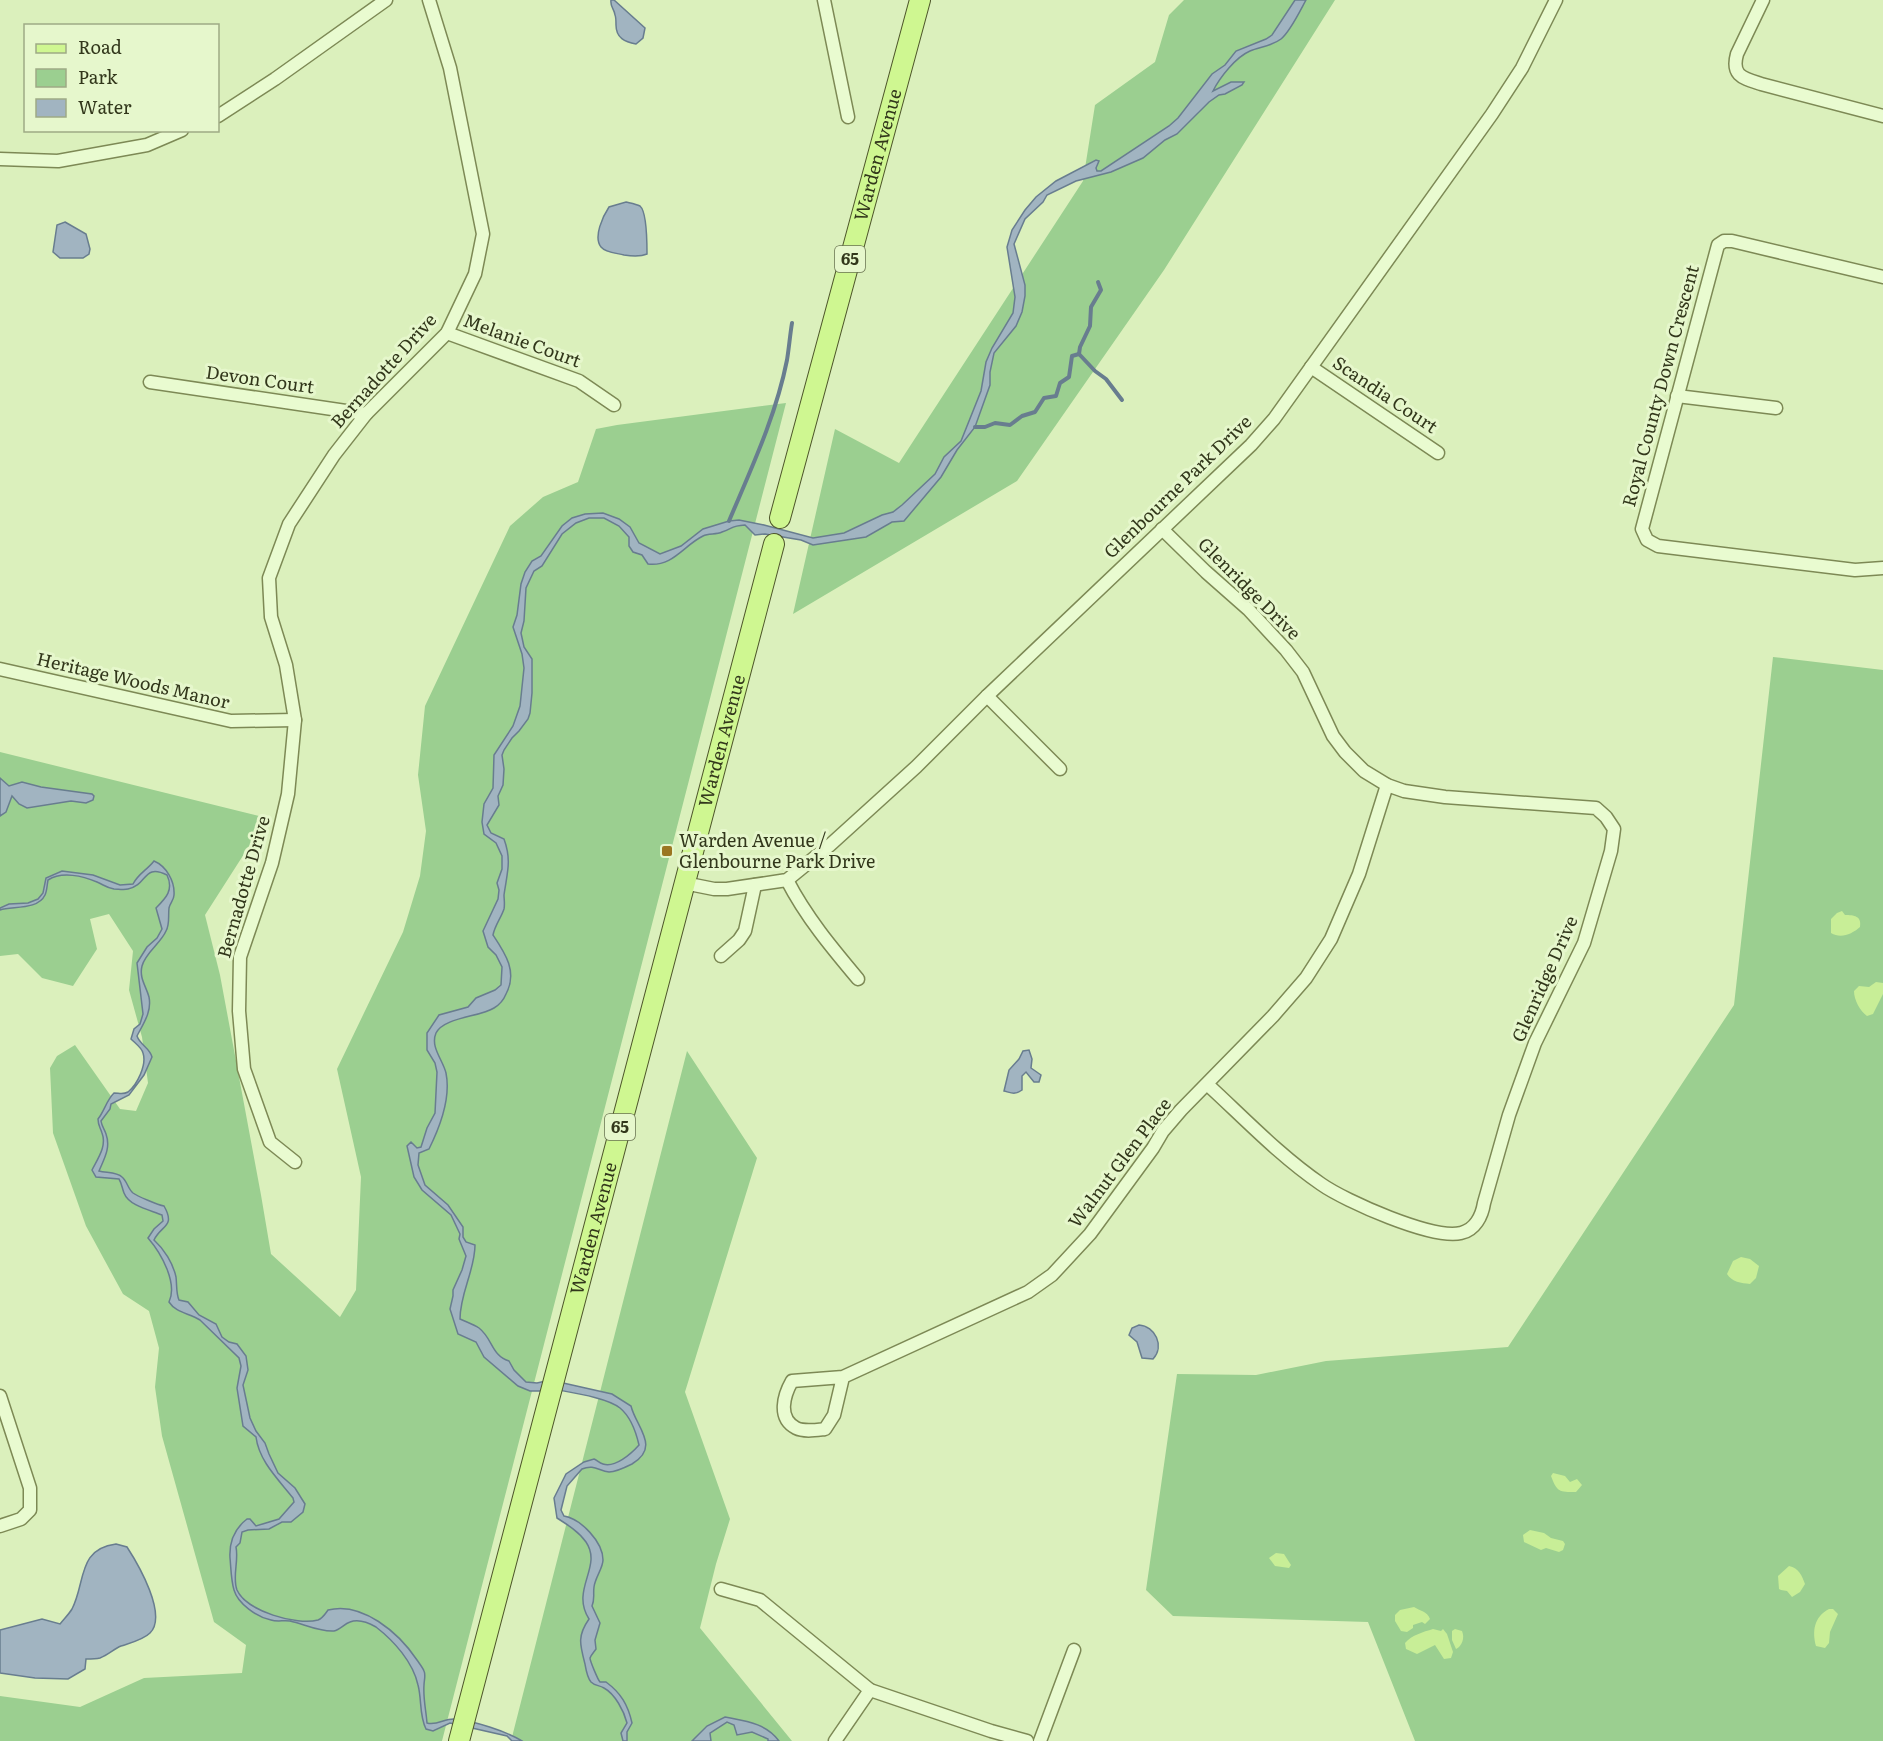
<svg xmlns="http://www.w3.org/2000/svg" width="1883" height="1741" viewBox="0 0 1883 1741" font-family="Literata,serif">
  <style>
    .green { fill: #9bcf90 }
    .sand { fill: #c8ee97 }
    .water { fill: #a1b4c1; stroke: #687d8f; stroke-width: 1.5 }
    .lines { fill: none; stroke-linecap: round; stroke-linejoin: round }
    .stream { stroke: #687d8f; stroke-width: 4 }
    .street-casing { stroke: #7d8955; stroke-width: 15 }
    .primary-casing { stroke: #4e562a; stroke-width: 22 }
    .street { stroke: #e9fbd0; stroke-width: 12 }
    .primary { stroke: #cff791; stroke-width: 20 }
    .poi-dot { fill: #9b7621; stroke: #e6f7cc; stroke-width: 2 }
    .labels { text-anchor: middle; stroke-width: 6; stroke-linejoin: round; paint-order: stroke }
    .shield { fill: #e6f7cc; stroke: #687150; stroke-width: 1.5 }
    .shield-label { font-size: 16px; font-weight: bold; fill: #32371b }
    .street-label { font-size: 18px; fill: #32371b; stroke: #e6f7cc }
    .poi-label { font-size: 18px; fill: #32371b; stroke: #e6f7cc; text-anchor: start }
  </style>
  <rect width="100%" height="100%" fill="#dbf0bc"/>
  <!-- green -->
  <g class="green">
    <polygon points="1184,0 1335,0 1164,270 1017,481 793,614 835,429 899,463 1083,181 1095,105 1155,62 1169,15"/>
    <polygon points="786,403 442,1741 0,1741 0,1696 80,1707 144,1678 242,1673 246,1645 214,1622 162,1436 155,1387 159,1348 149,1311 123,1294 86,1226 53,1133 50,1068 57,1056 75,1045 120,1109 136,1111 148,1083 142,1037 129,990 133,951 109,914 90,919 97,949 73,986 42,978 18,954 0,956 0,752 267,818 205,915 220,975 261,1195 271,1254 340,1317 356,1290 361,1177 337,1069 403,932 420,876 426,831 418,775 425,706 510,526 543,497 578,482 596,429 617,425"/>
    <polygon points="1773,657 1883,670 1883,1741 1415,1741 1368,1622 1173,1616 1146,1590 1177,1374 1256,1375 1326,1361 1508,1347 1734,1005"/>
    <polygon points="687,1051 757,1158 685,1392 730,1519 716,1564 700,1628 792,1741 511,1741"/>
  </g>
  <!-- sand -->
  <g class="sand">
    <path d="M1842,911L1845,915C1854,915 1862,916 1860,927C1852,934 1841,939 1831,933V919L1837,913Z"/>
    <path d="M1876,982L1883,983V994L1873,1014L1867,1016C1860,1011 1854,1000 1854,991L1859,986L1869,987Z"/>
    <path d="M1741,1257L1750,1259L1759,1266L1756,1278L1750,1284C1741,1283 1732,1282 1727,1274L1733,1261Z"/>
    <path d="M1553,1473L1565,1476L1570,1482L1577,1479L1582,1485L1576,1492C1559,1492 1557,1492 1551,1476Z"/>
    <polygon points="1530,1530 1544,1533 1551,1538 1563,1541 1565,1544 1563,1550 1559,1552 1546,1548 1541,1550 1524,1542 1523,1535"/>
    <polygon points="1276,1553 1284,1554 1291,1565 1289,1568 1275,1566 1269,1558"/>
    <path d="M1789,1566C1799,1568 1802,1576 1805,1584L1800,1592L1792,1597L1787,1591L1781,1590L1779,1589L1778,1576Z"/>
    <path d="M1414,1607C1420,1611 1427,1611 1430,1619L1425,1624L1422,1622L1413,1625V1628L1407,1632L1401,1631L1395,1621V1615L1400,1610Z"/>
    <path d="M1829,1609H1833L1838,1614L1830,1632L1829,1643L1825,1648L1816,1646C1812,1631 1814,1617 1829,1609Z"/>
    <path d="M1433,1629L1441,1631L1443,1629L1447,1634L1453,1652L1451,1658L1444,1659L1435,1645L1417,1654L1406,1649L1405,1643C1412,1635 1423,1632 1433,1629Z"/>
    <path d="M1455,1629L1462,1631C1465,1638 1462,1646 1456,1649L1452,1640V1631Z"/>
  </g>
  <!-- water -->
  <g class="water">
    <path d="M611,0H614L645,28L643,38L636,44C625,42 616,38 616,25C616,22 616,17 615,15C614,8 610,7 611,0Z"/>
    <path d="M1295,0H1306C1300,11 1290,32 1281,39C1272,46 1260,47 1250,51C1236,57 1220,77 1213,91L1231,82H1244L1242,85L1225,94L1219,95L1209,102L1177,134L1165,140L1143,158L1111,172L1076,181L1047,195L1043,202L1025,219L1014,244L1025,285V296L1022,312L1016,326L994,353L990,372V385L975,427L957,450L941,477L904,521L892,522L866,537L813,545L801,540L765,534L755,535L745,525C730,526 734,528 722,532C716,535 709,533 703,536C684,545 673,567 648,564L642,555L633,552L629,546V537L619,526L604,518H589L576,523L562,534L542,566L534,571L526,588L524,621L521,633L524,647L532,659V693L530,713L528,719L519,731L512,738L504,750L502,755L504,769L503,785L498,796L499,805L487,825L491,833L504,839C512,861 507,873 504,895C504,899 505,904 504,909C501,918 495,925 493,935C505,953 518,972 506,994C504,999 499,1005 494,1008C480,1017 444,1017 436,1033C430,1047 443,1060 446,1073C451,1098 440,1127 429,1149L419,1153L418,1165L425,1185L448,1205L463,1227V1237L466,1242L475,1245C475,1270 460,1293 460,1319C466,1322 473,1324 479,1328C493,1339 491,1355 509,1361L514,1370L526,1382L537,1383L550,1380L612,1394L631,1406C636,1427 661,1447 632,1464C626,1467 616,1472 609,1472C599,1471 594,1464 582,1469L567,1486L561,1510L564,1516C581,1519 603,1542 603,1560C603,1568 595,1578 594,1587C593,1595 595,1599 592,1606L600,1623L595,1640L596,1649C594,1652 591,1655 590,1658C590,1661 598,1680 600,1682H606C621,1693 628,1705 632,1723L627,1732V1741H623L621,1733L627,1723C624,1711 615,1694 604,1688C599,1685 595,1686 591,1682C587,1677 586,1670 585,1664C580,1645 577,1636 589,1619C570,1589 603,1567 586,1542C579,1532 568,1525 557,1518L554,1498L566,1474L584,1462L594,1459C597,1460 599,1463 603,1464C615,1468 631,1454 639,1445C636,1432 631,1417 620,1408C607,1397 567,1392 548,1388L542,1391H530L518,1386L484,1357L476,1342L458,1334L450,1309L453,1296V1290L462,1270L466,1256L459,1239L460,1234L451,1215L422,1190L414,1177L407,1146L411,1142L417,1148L421,1147L427,1128L435,1113L437,1072L435,1063L427,1050V1033L439,1015L468,1007L476,998L495,990L501,985L502,967L496,955L488,947L483,931L498,899L499,890L497,883L502,869V856L496,843L484,834L482,822L484,804L493,788L494,755L513,726L520,706L524,668L522,654L513,627L517,615L521,584L525,572L532,561L541,556L562,526L572,518L585,514L603,513L619,519L630,527L639,543L660,554L681,546L703,529L729,521L739,520L764,525L813,538L844,533L882,515L893,512L902,505L935,474L944,457L961,441L981,391L986,362L992,348L1013,313L1015,297L1007,247L1012,230L1025,210L1036,197L1056,181L1096,160L1099,161L1096,168L1097,171H1101L1169,126L1178,118L1212,74L1225,65L1236,51L1266,39L1272,35Z"/>
    <path d="M626,202C630,203 636,204 640,206C647,212 647,244 647,254C640,257 631,256 624,255C617,253 606,253 601,247C593,237 603,216 609,207Z"/>
    <polygon points="65,222 86,234 90,249 89,254 83,258 60,258 53,252 57,225"/>
    <polygon points="0,778 9,786 22,782 41,787 92,794 94,796 93,800 86,803 71,801 27,808 19,804 12,796 6,812 0,816"/>
    <path d="M154,861C166,866 175,881 174,895C174,900 170,903 169,908C168,916 170,924 166,931C161,943 145,953 142,966C139,978 146,986 149,997C152,1012 143,1024 137,1036C140,1045 150,1048 152,1057L144,1075L129,1095L111,1104L110,1109L101,1121C102,1127 104,1128 106,1134C111,1148 104,1159 99,1171C106,1173 117,1172 122,1177C127,1181 128,1189 133,1193C137,1196 158,1205 164,1206C176,1227 161,1225 154,1240C164,1249 173,1263 176,1277C177,1285 176,1293 179,1300L188,1302L199,1315L216,1324L222,1337L229,1342L237,1344L246,1356L248,1370L243,1385L250,1418L256,1431L265,1443L269,1454L278,1473L295,1488L305,1504L303,1512L291,1522H282L269,1529L248,1530L242,1532L240,1543L236,1547C239,1561 232,1577 237,1590C246,1611 297,1626 318,1620C323,1618 325,1614 328,1610C362,1601 399,1633 417,1660C419,1663 423,1668 424,1671C426,1675 424,1681 424,1685C423,1698 426,1710 427,1723C437,1726 445,1718 455,1719C474,1721 506,1731 522,1741H512L507,1736L450,1723L433,1731L426,1729C419,1715 422,1700 418,1685C413,1662 394,1641 376,1627C369,1623 358,1619 350,1622C344,1624 340,1630 334,1631C319,1632 304,1624 290,1621C284,1620 277,1622 271,1620C257,1617 238,1604 234,1590C231,1580 231,1568 230,1558C229,1541 234,1529 247,1519H250L256,1526L279,1519L294,1502L293,1498C278,1479 259,1461 256,1437L243,1426L237,1388L241,1366L239,1358L200,1320C189,1313 176,1313 169,1302C178,1283 161,1253 148,1238L154,1229L163,1221L162,1215C150,1210 129,1206 124,1193C122,1188 122,1184 119,1179L96,1177L92,1170C98,1158 107,1146 102,1133C100,1127 98,1125 98,1119C105,1110 106,1101 114,1093C119,1093 123,1095 128,1092C137,1085 147,1065 143,1053C142,1048 135,1043 131,1039L134,1029L140,1024L143,1014L137,963L147,947L157,938L162,929L156,908C166,898 174,890 167,875C143,863 148,885 128,889C124,890 118,889 114,889C107,888 104,885 97,882C83,876 62,871 48,880C47,885 47,891 45,895C38,910 13,906 0,910V908L9,904L28,903L38,899L43,893L46,878L62,871L93,875L120,885L133,884C138,874 147,870 154,861Z"/>
    <path d="M1029,1050L1032,1059L1031,1068L1041,1075L1039,1082H1034L1026,1072L1022,1076V1090C1015,1095 1012,1093 1004,1091L1009,1070L1019,1059L1023,1051Z"/>
    <path d="M1139,1325C1155,1326 1165,1346 1153,1359L1142,1358L1137,1342L1129,1335L1132,1328Z"/>
    <path d="M116,1544L127,1547C138,1564 168,1615 150,1633C143,1640 130,1643 121,1646C114,1649 108,1655 100,1658C96,1659 91,1659 86,1659L85,1669L68,1679L35,1678L0,1673V1630L42,1619L60,1624C64,1619 69,1614 72,1609C86,1582 77,1549 116,1544Z"/>
    <path d="M725,1717C745,1721 766,1723 779,1741H768V1739L752,1732L737,1735L734,1725L727,1722L710,1733L711,1741H692L707,1726Z"/>
  </g>
  <g class="lines">
    <!-- stream -->
    <g class="stream">
      <polyline points="1079,354 1080,347 1090,326 1091,307 1101,290 1098,282"/>
      <polyline points="1079,354 1095,371 1106,379 1122,400"/>
      <polyline points="975,427 985,427 995,423 1010,425 1022,416 1035,412 1044,398 1056,396 1060,383 1069,377 1072,356 1079,354"/>
      <path d="M729,521C751,469 776,416 787,360C789,348 790,335 792,323"/>
    </g>
    <defs>
      <g id="street">
        <polyline points="824,0 848,117"/>
        <path d="M1763,0L1737,54C1731,76 1743,78 1761,84L1883,116"/>
        <polyline points="218,116 275,79 386,0"/>
        <polyline points="0,159 58,161 147,145 182,130"/>
        <polyline points="1883,277 1732,241 1724,241 1718,245 1642,529 1647,540 1658,546 1855,570 1883,568"/>
        <polyline points="447,333 579,381 614,405"/>
        <polyline points="1311,367 1438,453"/>
        <polyline points="150,382 366,414"/>
        <polyline points="1677,396 1776,408"/>
        <path d="M1162,529L1206,572L1248,609L1286,650L1303,672L1333,736L1345,752L1364,771L1387,785L1404,791L1445,797L1596,808L1606,817L1614,829L1611,851L1584,943L1535,1043L1509,1115L1484,1203C1482,1216 1475,1230 1461,1233C1433,1240 1345,1201 1321,1184C1280,1156 1244,1118 1208,1085"/>
        <polyline points="0,669 231,721 295,720"/>
        <polyline points="987,696 1060,769"/>
        <path d="M787,880C806,917 832,948 858,979"/>
        <polyline points="684,883 714,889 727,889 787,880 830,845 916,767 987,696 1251,445 1274,419 1492,114 1522,68 1556,0"/>
        <polyline points="721,956 739,940 745,931 755,885"/>
        <polyline points="295,1162 270,1142 244,1069 239,1011 240,957 272,863 288,794 295,720 286,665 271,617 269,578 289,524 334,455 366,414 447,333 475,274 483,234 450,68 429,0"/>
        <path d="M843,1377L834,1415L825,1429C816,1430 804,1432 796,1428C777,1418 784,1395 792,1381L843,1377L1028,1292L1052,1275L1090,1234L1153,1148L1163,1131L1181,1110L1273,1016L1306,978L1331,939L1359,874L1387,785"/>
        <polyline points="0,1396 30,1488 30,1510 21,1519 0,1526"/>
        <polyline points="721,1589 760,1600 870,1690 991,1731 1027,1741"/>
        <polyline points="835,1741 870,1690"/>
        <polyline points="1040,1741 1074,1650"/>
      </g>
      <g id="primary">
        <path id="s1" d="M780,518L920,0"/>
        <path id="s2" d="M459,1741L774,544"/>
      </g>
    </defs>
    <!-- street casing -->
    <use href="#street" class="street-casing"/>
    <!-- primary casing -->
    <use href="#primary" class="primary-casing"/>
    <!-- street -->
    <use href="#street" class="street"/>
    <!-- primary -->
    <use href="#primary" class="primary"/>
  </g>
  <!-- markers -->
  <rect class="poi-dot" x="661" y="845" width="12" height="12" rx="3"/>
  <g class="labels">
    <!-- shield labels -->
    <g class="shield">
      <rect x="835" y="246" width="30" height="26" rx="4.5"/>
      <rect x="605" y="1114" width="30" height="26" rx="4.5"/>
    </g>
    <g class="shield-label">
      <text x="850" y="265">65</text>
      <text x="620" y="1133">65</text>
    </g>
    <!-- street labels -->
    <g class="street-label">
      <text dy="6" stroke="none"><textPath href="#s1" startOffset="376">Warden Avenue</textPath></text>
      <text transform="translate(522 341) rotate(20)" y="6">Melanie Court</text>
      <text transform="translate(384 371) rotate(-48)" y="6">Bernadotte Drive</text>
      <text transform="translate(260 380) rotate(8)" y="6">Devon Court</text>
      <text transform="translate(1661 386) rotate(-75)" y="6">Royal County Down Crescent</text>
      <text transform="translate(1385 395) rotate(34)" y="6">Scandia Court</text>
      <text transform="translate(1178 487) rotate(-44)" y="6">Glenbourne Park Drive</text>
      <text transform="translate(1249 589) rotate(45)" y="6">Glenridge Drive</text>
      <text transform="translate(133 681) rotate(13)" y="6">Heritage Woods Manor</text>
      <text dy="6" stroke="none"><textPath href="#s2" startOffset="1034">Warden Avenue</textPath></text>
      <text transform="translate(244 887) rotate(-74)" y="6">Bernadotte Drive</text>
      <text transform="translate(1545 979) rotate(-66)" y="6">Glenridge Drive</text>
      <text transform="translate(1120 1163) rotate(-53)" y="6">Walnut Glen Place</text>
      <text dy="6" stroke="none"><textPath href="#s2" startOffset="530">Warden Avenue</textPath></text>
    </g>
    <!-- poi labels -->
    <g class="poi-label">
      <text x="679" y="847">Warden Avenue /<tspan x="679" dy="21">Glenbourne Park Drive</tspan></text>
    </g>
  </g>
  <!-- legend -->
  <rect x="24" y="24" width="195" height="108" fill="#e6f7cc" stroke="#9eaa85" stroke-width="1.5"/>
  <rect x="36" y="44" width="30" height="9" fill="#cff791" stroke="#9eaa85" stroke-width="1.5"/>
  <text x="78" y="54" font-size="18" fill="#32371b">Road</text>
  <rect x="36" y="69" width="30" height="18" fill="#9bcf90" stroke="#9eaa85" stroke-width="1.5"/>
  <text x="78" y="84" font-size="18" fill="#32371b">Park</text>
  <rect x="36" y="99" width="30" height="18" fill="#a1b4c1" stroke="#9eaa85" stroke-width="1.5"/>
  <text x="78" y="114" font-size="18" fill="#32371b">Water</text>
</svg>
